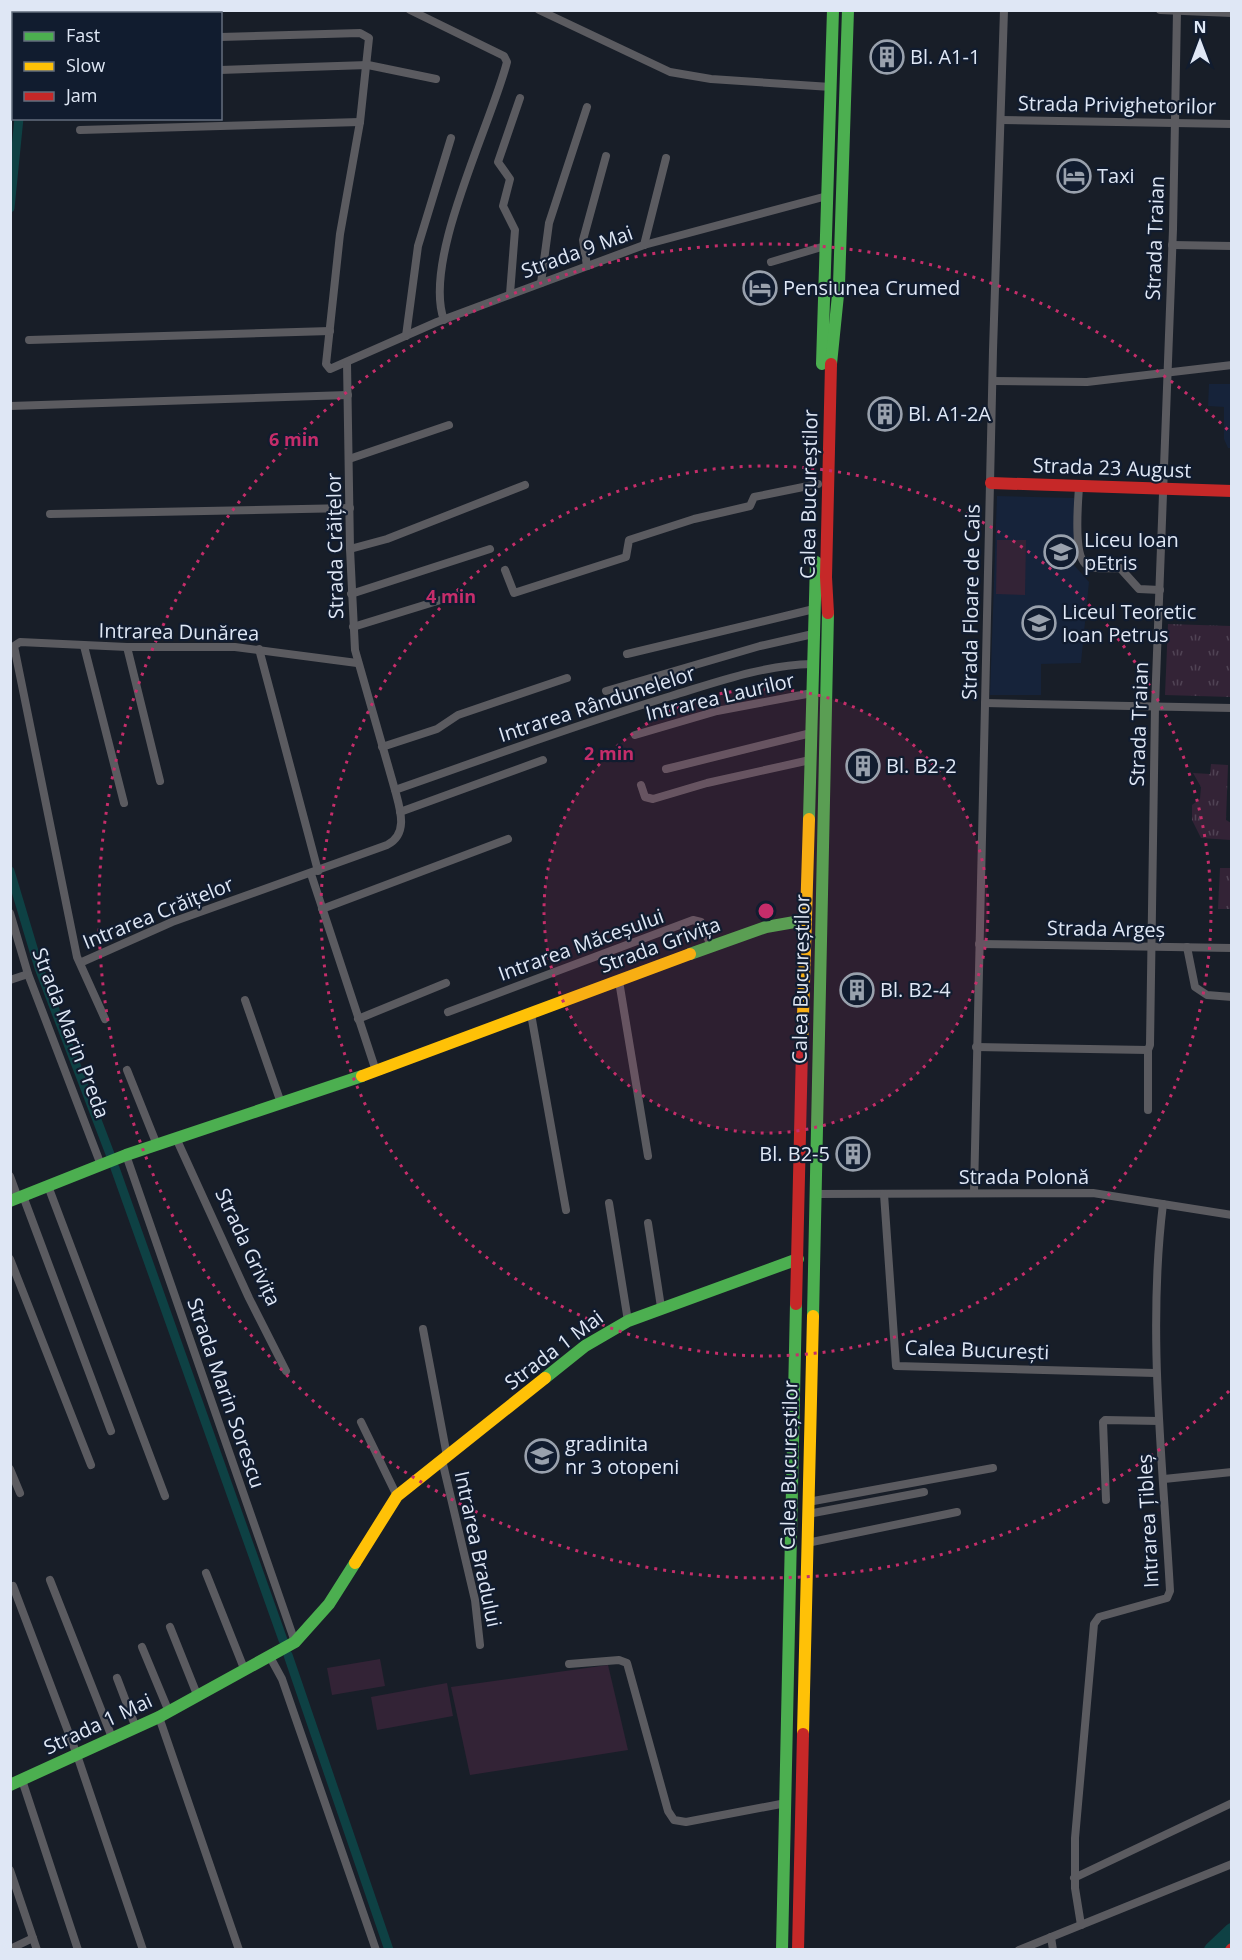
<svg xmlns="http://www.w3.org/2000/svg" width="1242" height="1960" viewBox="0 0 1242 1960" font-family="'Open Sans',sans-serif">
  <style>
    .built { fill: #16233a }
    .grass { fill: url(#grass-tufts) }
    .pitch { fill: #332336 }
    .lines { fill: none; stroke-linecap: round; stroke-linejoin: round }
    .canal { stroke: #0e4144; stroke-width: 9 }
    .river { stroke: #0e4144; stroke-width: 16 }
    .street { stroke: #5b5b60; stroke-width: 8 }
    .fast { stroke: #4caf50; stroke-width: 12 }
    .slow { stroke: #ffc107; stroke-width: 12 }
    .jam { stroke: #c62828; stroke-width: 12 }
    .ring { fill: none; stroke: #c52d6a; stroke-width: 3; stroke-dasharray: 3 6 }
    .labels { text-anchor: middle; stroke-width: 4.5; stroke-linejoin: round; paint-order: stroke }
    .poi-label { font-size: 20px; fill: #dfe7f5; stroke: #111c2f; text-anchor: start }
    .street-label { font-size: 20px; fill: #dfe7f5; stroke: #111c2f }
    .centre { fill: #c52d6a; stroke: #111c2f; stroke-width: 3 }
    .ring-label { font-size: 18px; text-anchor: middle; font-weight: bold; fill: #c52d6a; stroke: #111c2f; stroke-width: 4.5; stroke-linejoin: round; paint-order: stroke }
  </style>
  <defs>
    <pattern id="grass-tufts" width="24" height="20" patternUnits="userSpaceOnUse" patternTransform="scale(1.5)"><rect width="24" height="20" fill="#332336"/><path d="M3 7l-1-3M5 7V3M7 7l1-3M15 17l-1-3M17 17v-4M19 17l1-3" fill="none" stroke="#504354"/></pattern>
  </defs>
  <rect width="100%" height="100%" fill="#181e28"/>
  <!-- built -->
  <g class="built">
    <polygon points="1209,384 1231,384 1231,448 1228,448 1224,439 1224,407 1208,406"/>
    <polygon points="997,496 1074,498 1074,565 1089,582 1081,663 1041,664 1041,695 990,695"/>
  </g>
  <!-- grass -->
  <g class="grass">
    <polygon points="1168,624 1231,626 1231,697 1165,695"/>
    <polygon points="1211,764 1228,765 1226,820 1231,823 1231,840 1201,838 1192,820 1192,805 1200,799 1201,787 1193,773 1210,774"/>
    <polygon points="1220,868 1231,868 1231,909 1218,909"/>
  </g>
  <!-- pitch -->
  <g class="pitch">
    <polygon points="997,540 1026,540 1025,595 996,594"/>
    <polygon points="380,1659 385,1686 332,1695 327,1668"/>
    <polygon points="608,1665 628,1750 470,1775 451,1687"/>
    <polygon points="447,1683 453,1716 377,1730 371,1697"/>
  </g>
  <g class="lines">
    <!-- canal -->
    <g class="canal">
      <polyline points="16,10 16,14"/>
      <polyline points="10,208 19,118"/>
      <polyline points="10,871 39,968 110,1154"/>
      <polyline points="115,1168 283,1640"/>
      <polyline points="288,1655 389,1950"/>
    </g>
    <!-- river -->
    <polyline class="river" points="1212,1950 1232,1931"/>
    <!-- street -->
    <g class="street">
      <path d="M410,10L504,56L507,62C491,125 422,260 444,320"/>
      <polyline points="539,10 670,72 711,79 831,87"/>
      <polyline points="1160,10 1232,13"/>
      <polyline points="220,37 360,33 369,38 360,122 340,234 326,364 330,369 437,322 644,245 827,196"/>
      <polyline points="10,67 10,106"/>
      <polyline points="220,70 368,65 436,79"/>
      <polyline points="1001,120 1232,124"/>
      <polyline points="80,130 360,122"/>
      <polyline points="644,245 666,158"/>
      <polyline points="1172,245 1232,246"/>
      <polyline points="771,262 825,246"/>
      <polyline points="587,266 583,240 606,156"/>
      <polyline points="541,283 549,223 587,107"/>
      <polyline points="510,294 515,230 503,206 510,179 498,162 520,98"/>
      <polyline points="406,336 418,246 451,138"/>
      <polyline points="29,340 330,331"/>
      <polyline points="993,381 1087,382 1232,365"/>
      <polyline points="10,406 348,395"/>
      <polyline points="349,459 449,425"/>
      <path d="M1079,487C1078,502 1073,558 1087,565C1095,570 1110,568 1120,568L1139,589L1160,590"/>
      <polyline points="50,514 350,508"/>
      <polyline points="350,549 387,539 525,485"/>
      <polyline points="505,570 514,593 626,557 629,540 694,519 750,506 754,497 818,484"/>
      <polyline points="351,594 490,549"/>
      <polyline points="353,627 460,594"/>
      <polyline points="84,646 124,803"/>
      <polyline points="127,647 160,781"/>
      <polyline points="259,649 318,871"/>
      <polyline points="627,654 814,609"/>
      <polyline points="606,691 760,646 813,634"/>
      <polyline points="985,703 1232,708"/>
      <polyline points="635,735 717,711 812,693"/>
      <polyline points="382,747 437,729 458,715 567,678"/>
      <polyline points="666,769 811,733"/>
      <polyline points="641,785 645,797 653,799 707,783 810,760"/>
      <path d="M395,790C487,758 578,724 671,696C717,682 764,665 812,664"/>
      <polyline points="400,812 543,760"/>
      <polyline points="311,874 376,1071"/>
      <polyline points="322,909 508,839"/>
      <polyline points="10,913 28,974 101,1165"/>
      <polyline points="979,944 1232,948"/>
      <polyline points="1187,947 1195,987 1207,995 1232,997"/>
      <path d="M82,962L172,922L387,845C409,834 400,809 395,790L355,650L350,549L347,363"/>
      <polyline points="10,980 28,974"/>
      <polyline points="619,981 648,1156"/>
      <polyline points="245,1000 281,1103"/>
      <polyline points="448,1012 693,920 701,922 711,946"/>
      <polyline points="531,1014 566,1210"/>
      <polyline points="105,1019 77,957 14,646 20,642 127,647 235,647 357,663"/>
      <polyline points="358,1019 446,983"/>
      <polyline points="976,1047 1148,1050 1150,1045 1155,706 1173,229 1177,11"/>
      <polyline points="1148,1050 1148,1110"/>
      <polyline points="127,1070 157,1145"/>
      <polyline points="176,1138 249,1298 286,1371"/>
      <polyline points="126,1155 295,1642"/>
      <polyline points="10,1176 18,1198"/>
      <polyline points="48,1186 165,1496"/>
      <polyline points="974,1193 993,350 1004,10"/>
      <polyline points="815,1194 1093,1193 1232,1215"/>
      <polyline points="884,1194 896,1366 1155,1373"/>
      <polyline points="23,1196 111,1431"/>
      <polyline points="609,1203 628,1321"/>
      <polyline points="648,1223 661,1307"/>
      <polyline points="10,1259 91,1465"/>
      <polyline points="423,1329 447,1456"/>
      <polyline points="361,1422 397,1496"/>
      <polyline points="442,1460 475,1600 480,1645"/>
      <polyline points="10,1469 20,1493"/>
      <polyline points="1164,1479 1232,1472"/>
      <polyline points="1106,1500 1103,1422 1105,1420 1159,1421"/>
      <polyline points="808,1502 993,1468"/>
      <polyline points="808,1514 924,1492"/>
      <polyline points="807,1543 957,1512"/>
      <polyline points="206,1573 245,1671"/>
      <polyline points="50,1580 113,1740"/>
      <polyline points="13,1586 77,1755 143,1950"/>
      <polyline points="170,1627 198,1697"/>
      <polyline points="142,1647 169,1712"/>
      <polyline points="270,1657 282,1679 376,1950"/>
      <polyline points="569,1664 619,1660 627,1663 668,1811 674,1820 686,1822 786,1803"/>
      <polyline points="117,1678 136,1728"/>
      <polyline points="159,1717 239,1950"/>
      <polyline points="22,1780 78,1950"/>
      <polyline points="10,1870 37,1950"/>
      <polyline points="1074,1878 1232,1803"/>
      <path d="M1081,1925L1075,1888V1838L1094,1624L1099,1617L1167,1598L1170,1591C1163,1462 1147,1333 1163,1204"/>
      <polyline points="1051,1937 1053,1950"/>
      <polyline points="10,1949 33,1938"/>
      <polyline points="1019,1950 1232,1864"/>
    </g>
    <!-- fast -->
    <g class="fast">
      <polyline points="822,364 833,10"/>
      <polyline points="831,364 839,285 848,10"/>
      <polyline points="809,819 816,562"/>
      <polyline points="690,954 766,927 806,920"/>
      <polyline points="10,1201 126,1155 362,1076"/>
      <polyline points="813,1316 828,613"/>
      <polyline points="545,1378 585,1346 628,1321 798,1259"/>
      <polyline points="10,1785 159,1717 295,1642 329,1604 355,1563"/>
      <polyline points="782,1950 796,1304"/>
    </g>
    <!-- slow -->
    <g class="slow">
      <polyline points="802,1049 809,819"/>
      <polyline points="362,1076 690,954"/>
      <polyline points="355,1563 397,1496 545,1378"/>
      <polyline points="803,1734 813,1316"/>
    </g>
    <!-- jam -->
    <g class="jam">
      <polyline points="991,483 1232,491"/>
      <polyline points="828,613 826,577 831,364"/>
      <polyline points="796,1304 802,1049"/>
      <polyline points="798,1950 803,1734"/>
      <polyline points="1231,1950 1232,1949"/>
    </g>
  </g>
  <!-- distance rings -->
  <circle cx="766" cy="911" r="222" fill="#c52d6a" fill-opacity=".12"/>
  <g class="ring">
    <circle cx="766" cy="911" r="222"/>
    <circle cx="766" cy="911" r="445"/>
    <path d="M1229 1391A667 667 0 1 1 1229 431"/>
  </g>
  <!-- icons -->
  <defs>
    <symbol id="building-ring" viewBox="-11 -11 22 22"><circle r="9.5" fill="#111c2f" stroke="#99a1ad" stroke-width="1.5"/><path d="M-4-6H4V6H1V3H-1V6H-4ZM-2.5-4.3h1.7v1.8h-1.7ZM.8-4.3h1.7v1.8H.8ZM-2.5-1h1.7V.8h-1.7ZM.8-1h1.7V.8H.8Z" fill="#99a1ad"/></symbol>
    <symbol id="hotel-ring" viewBox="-11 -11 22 22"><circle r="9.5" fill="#111c2f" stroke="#99a1ad" stroke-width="1.5"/><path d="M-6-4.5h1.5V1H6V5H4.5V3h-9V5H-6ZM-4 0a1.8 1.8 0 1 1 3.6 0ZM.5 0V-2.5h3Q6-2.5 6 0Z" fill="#99a1ad"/></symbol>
    <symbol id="school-ring" viewBox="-11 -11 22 22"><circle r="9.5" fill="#111c2f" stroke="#99a1ad" stroke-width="1.5"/><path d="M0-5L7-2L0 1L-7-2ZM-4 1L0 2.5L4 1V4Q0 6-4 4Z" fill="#99a1ad"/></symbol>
  </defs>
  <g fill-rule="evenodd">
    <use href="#building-ring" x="868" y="38" width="38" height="38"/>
    <use href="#hotel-ring" x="1055" y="157" width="38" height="38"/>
    <use href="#hotel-ring" x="741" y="269" width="38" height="38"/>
    <use href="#building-ring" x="866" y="395" width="38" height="38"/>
    <use href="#school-ring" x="1042" y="533" width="38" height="38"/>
    <use href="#school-ring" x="1020" y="604" width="38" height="38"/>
    <use href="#building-ring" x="844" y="747" width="38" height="38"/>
    <use href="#building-ring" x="838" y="971" width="38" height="38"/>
    <use href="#building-ring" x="834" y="1135" width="38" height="38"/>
    <use href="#school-ring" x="523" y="1437" width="38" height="38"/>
  </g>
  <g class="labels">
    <!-- poi labels -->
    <g class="poi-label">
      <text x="910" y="64">Bl. A1-1</text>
      <text x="1097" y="183">Taxi</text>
      <text x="783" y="295">Pensiunea Crumed</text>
      <text x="908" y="421">Bl. A1-2A</text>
      <text x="1084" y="547">Liceu Ioan<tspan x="1084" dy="23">pEtris</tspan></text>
      <text x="1062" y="619">Liceul Teoretic<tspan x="1062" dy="23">Ioan Petrus</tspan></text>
      <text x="886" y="773">Bl. B2-2</text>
      <text x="880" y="997">Bl. B2-4</text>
      <text x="830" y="1161" text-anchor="end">Bl. B2-5</text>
      <text x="565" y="1451">gradinita<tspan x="565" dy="23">nr 3 otopeni</tspan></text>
    </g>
    <!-- street labels -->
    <g class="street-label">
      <text transform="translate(1117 105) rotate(1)" y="7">Strada Privighetorilor</text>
      <text transform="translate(1155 238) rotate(-88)" y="7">Strada Traian</text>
      <text transform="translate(577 252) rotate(-20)" y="7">Strada 9 Mai</text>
      <text transform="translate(1112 468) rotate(2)" y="7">Strada 23 August</text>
      <text transform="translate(809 494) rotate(-89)" y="7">Calea Bucureștilor</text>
      <text transform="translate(335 546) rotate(-91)" y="7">Strada Crăițelor</text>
      <text transform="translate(971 602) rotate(-89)" y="7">Strada Floare de Cais</text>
      <text transform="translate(179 632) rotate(1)" y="7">Intrarea Dunărea</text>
      <text transform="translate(720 697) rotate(-13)" y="7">Intrarea Laurilor</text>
      <text transform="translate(597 704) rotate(-18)" y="7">Intrarea Rândunelelor</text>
      <text transform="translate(1139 724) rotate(-88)" y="7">Strada Traian</text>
      <text transform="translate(158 913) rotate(-22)" y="7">Intrarea Crăițelor</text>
      <text transform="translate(1106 929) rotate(1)" y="7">Strada Argeș</text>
      <text transform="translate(581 945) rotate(-20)" y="7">Intrarea Măceșului</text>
      <text transform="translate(660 945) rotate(-20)" y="7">Strada Grivița</text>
      <text transform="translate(801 979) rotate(-89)" y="7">Calea Bucureștilor</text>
      <text transform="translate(71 1033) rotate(69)" y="7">Strada Marin Preda</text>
      <text x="1024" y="1184">Strada Polonă</text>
      <text transform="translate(248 1247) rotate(65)" y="7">Strada Grivița</text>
      <text transform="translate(554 1350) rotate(-37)" y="7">Strada 1 Mai</text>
      <text transform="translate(977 1350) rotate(2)" y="7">Calea București</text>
      <text transform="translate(226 1393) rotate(71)" y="7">Strada Marin Sorescu</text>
      <text transform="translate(789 1465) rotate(-89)" y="7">Calea Bucureștilor</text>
      <text transform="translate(1148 1521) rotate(-93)" y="7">Intrarea Țibleș</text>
      <text transform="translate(478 1549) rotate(78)" y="7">Intrarea Bradului</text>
      <text transform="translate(98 1724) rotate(-25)" y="7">Strada 1 Mai</text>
    </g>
  </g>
  <circle cx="766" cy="911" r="9" class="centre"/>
  <g class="ring-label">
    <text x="294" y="446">6 min</text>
    <text x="451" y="603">4 min</text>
    <text x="609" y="760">2 min</text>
  </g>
  <!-- border -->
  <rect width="1242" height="1960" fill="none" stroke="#dfe7f5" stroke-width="24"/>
  <!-- legend -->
  <rect x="12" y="12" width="210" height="108" fill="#111c2f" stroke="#636d7e" stroke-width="1.5"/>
  <rect x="24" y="32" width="30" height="9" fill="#4caf50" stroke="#636d7e" stroke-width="1.5"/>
  <text x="66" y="42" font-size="18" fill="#dfe7f5">Fast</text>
  <rect x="24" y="62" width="30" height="9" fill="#ffc107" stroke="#636d7e" stroke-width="1.5"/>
  <text x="66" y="72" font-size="18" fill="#dfe7f5">Slow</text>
  <rect x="24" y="92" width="30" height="9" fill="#c62828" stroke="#636d7e" stroke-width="1.5"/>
  <text x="66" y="102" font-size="18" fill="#dfe7f5">Jam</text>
  <!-- north arrow -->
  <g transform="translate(1200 42)" stroke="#111c2f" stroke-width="4.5" paint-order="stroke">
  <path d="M0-4.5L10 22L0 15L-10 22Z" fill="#dfe7f5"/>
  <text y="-9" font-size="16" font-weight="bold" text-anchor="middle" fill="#dfe7f5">N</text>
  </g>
</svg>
